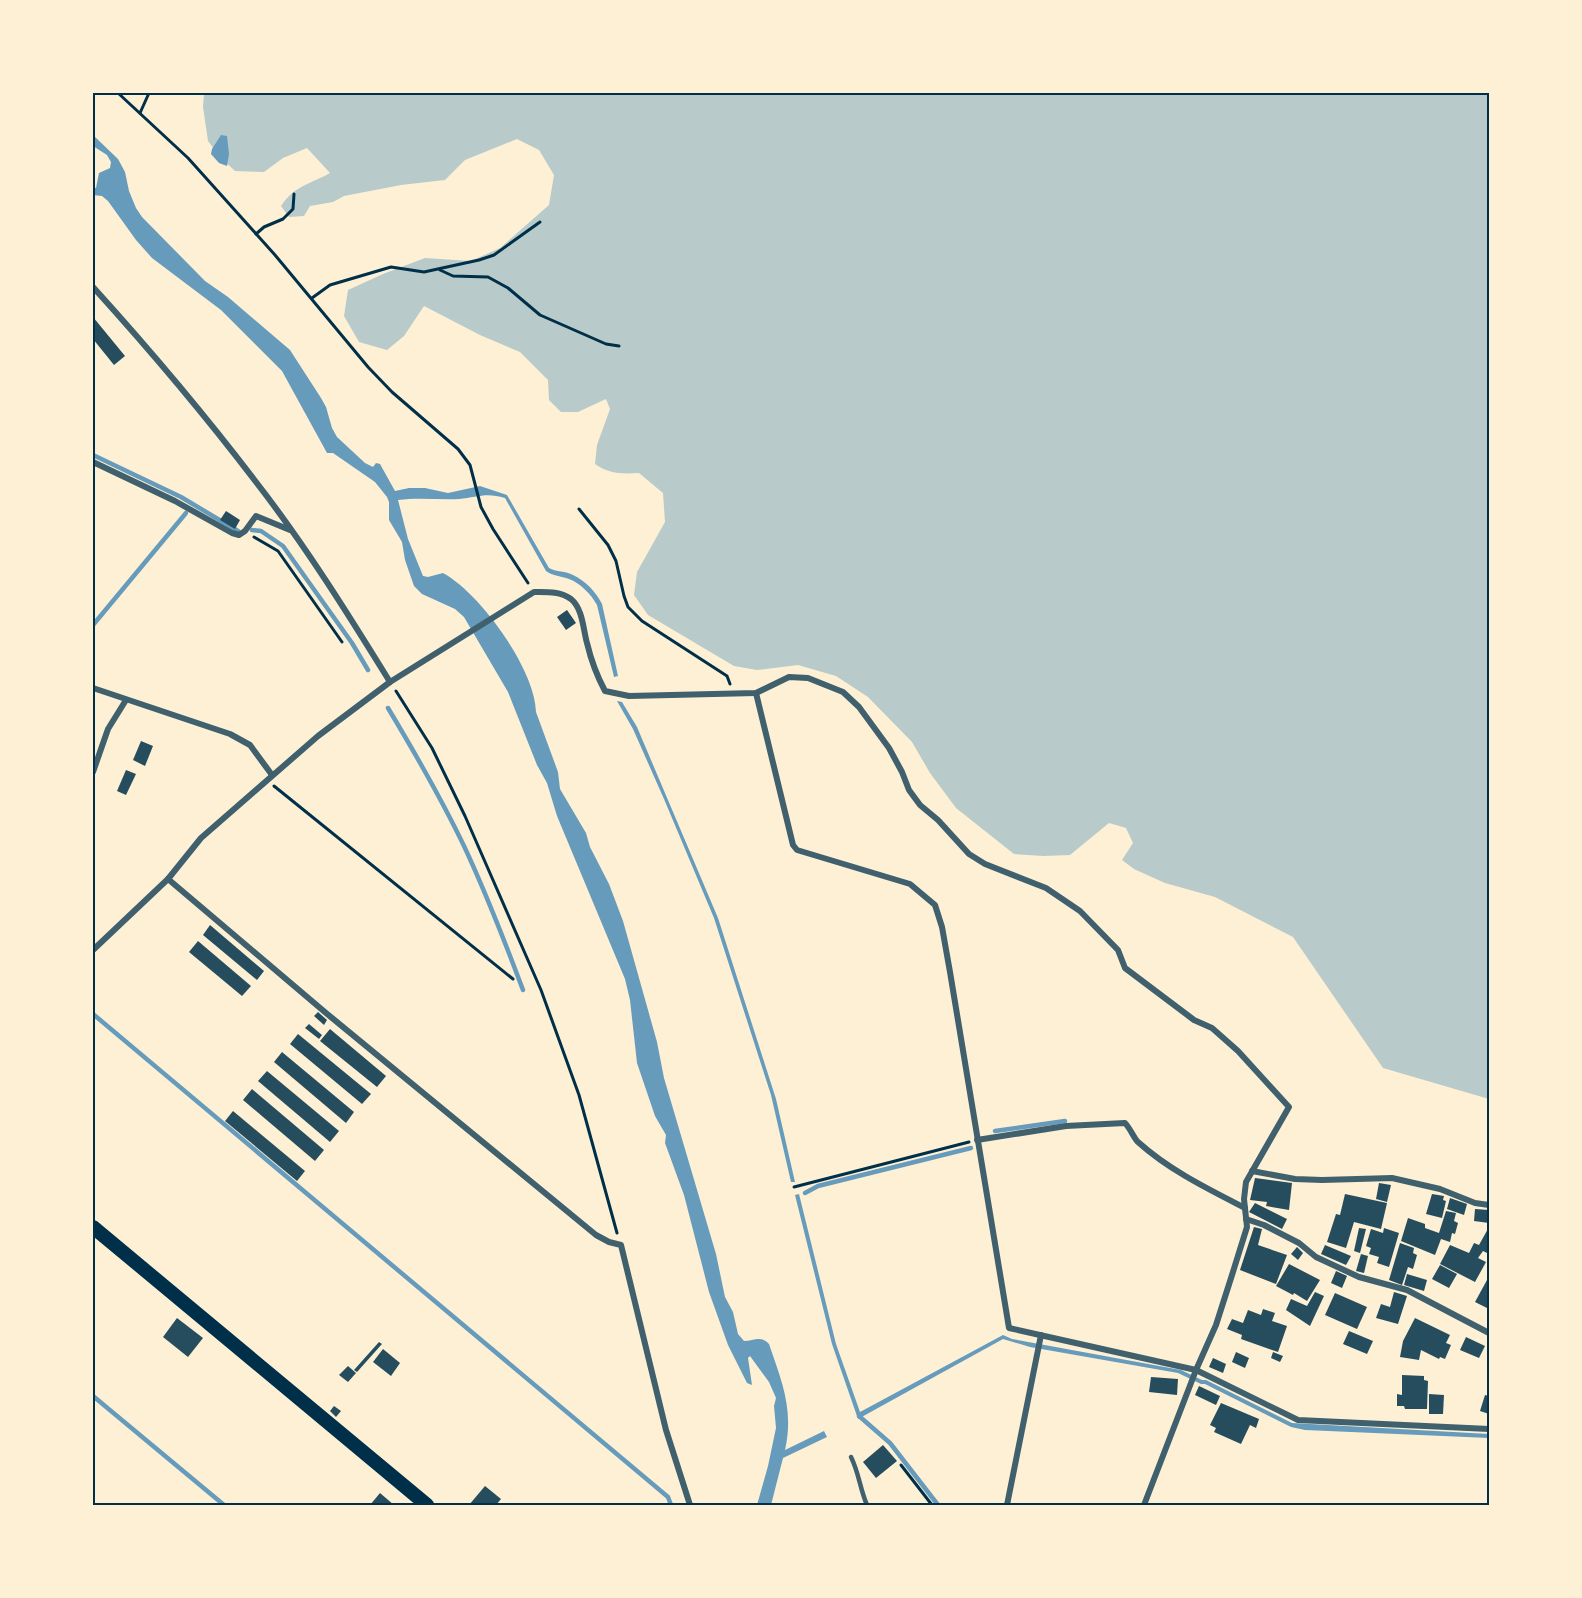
<svg xmlns="http://www.w3.org/2000/svg" width="1582" height="1598" viewBox="0 0 1582 1598" font-family="'Varela Round',sans-serif">
  <style>
    .green { fill: #b9caca }
    .water { fill: #669bbc }
    .lines { fill: none; stroke-linecap: round; stroke-linejoin: round }
    .stream { stroke: #669bbc; stroke-width: 4.5 }
    .building { fill: #264d5e }
    .path { stroke: #003049; stroke-width: 3 }
    .service { stroke: #3f606c; stroke-width: 4.5 }
    .minor { stroke: #3f606c; stroke-width: 6 }
    .primary { stroke: #003049; stroke-width: 14 }
    .neatline { fill: none; stroke: #003049; stroke-width: 2 }
  </style>
  <rect width="100%" height="100%" fill="#fdf0d5"/>
  <!-- green -->
  <path class="green" d="M204,93H1489V1099L1383,1068L1293,937L1215,897L1165,883L1134,869L1122,860L1133,843L1126,828L1109,823L1070,855L1043,856L1014,854L956,808L930,773L912,742L868,697L836,676L798,665L757,670L734,666L648,615L634,595L637,572L665,522L663,493L639,473C622,474 609,474 595,464L597,445L610,409L606,399L578,412H561L549,400L548,380L520,352L480,335L424,306L404,336L387,350L359,342L344,316L348,290L383,274L425,258L471,261L500,248L549,205L554,175L539,150L517,139L465,160L445,180L401,185L344,196L333,202L310,206L304,216L289,217L281,206C295,185 311,184 330,173L307,148L283,158L264,172L235,171L220,157L208,141L203,107Z"/>
  <!-- water -->
  <g class="water">
    <path d="M93,135L118,159L125,172L129,191L136,208L142,217L205,281L228,297L290,350L321,398L326,407L332,428L337,437L365,463L373,467L376,463L380,464L395,491L409,488H425L448,493L480,486L507,495L549,568C556,572 566,571 573,575C586,581 596,592 602,604L618,676L614,677L597,605C591,594 580,583 569,579C561,576 553,576 546,571L505,498C487,492 477,497 459,499C439,500 418,497 398,500L408,539L423,576L428,577L443,573C480,593 535,669 536,712L558,772L560,789L586,833L590,847L609,884L623,921L657,1042L664,1078L716,1254L725,1297L733,1312L738,1334L744,1341C754,1341 761,1335 769,1344C782,1382 794,1410 785,1450L824,1431L827,1437L783,1458L771,1505H757L768,1466L776,1428L774,1406L776,1398L769,1382L750,1356L748,1358L752,1385L747,1383L728,1345L709,1292L684,1195L665,1143L666,1135L655,1116L637,1063L630,1000L625,979L557,816L547,783L537,765L508,692L464,617L455,609L422,594L414,586L405,560L402,542L389,520V502L387,497L375,482L333,453H327L282,371L221,310L152,258L136,240L108,201L102,196L93,195V187L96,188L99,173L110,168L111,162L107,155L93,146Z"/>
    <polygon points="221,135 227,136 229,154 227,166 219,163 211,154 212,149"/>
    <polygon points="617,701 622,702 637,727 718,918 776,1099 795,1182 791,1182 771,1095 714,918 664,799 633,729"/>
    <polygon points="799,1194 836,1344 860,1412 1003,1335 1012,1339 1181,1370 1202,1380 1206,1380 1292,1423 1489,1434 1489,1438 1305,1430 1291,1427 1205,1384 1201,1384 1178,1373 1030,1347 1003,1339 858,1419 832,1344 795,1195"/>
  </g>
  <g class="lines">
    <!-- stream -->
    <g class="stream">
      <polyline points="93,455 181,497 238,531"/>
      <polyline points="252,530 261,531 283,546 352,643 368,670"/>
      <polyline points="93,625 186,513"/>
      <path d="M388,708C415,753 441,798 464,846C486,893 505,942 523,990"/>
      <polyline points="93,1014 668,1497 671,1505"/>
      <polyline points="995,1131 1065,1121"/>
      <polyline points="805,1193 818,1186 971,1148"/>
      <polyline points="93,1396 224,1505"/>
      <polyline points="859,1416 890,1443 938,1505"/>
    </g>
  </g>
  <!-- building -->
  <g class="building">
    <polygon points="93,317 125,356 114,365 93,339"/>
    <polygon points="226,511 240,520 235,529 220,520"/>
    <polygon points="567,610 576,623 566,630 557,617"/>
    <polygon points="141,741 153,746 145,766 133,760"/>
    <polygon points="126,770 136,774 126,795 117,791"/>
    <polygon points="210,925 264,971 257,980 203,935"/>
    <polygon points="198,941 251,986 242,996 189,952"/>
    <polygon points="318,1012 327,1020 324,1025 314,1016"/>
    <polygon points="309,1024 322,1035 319,1039 305,1028"/>
    <polygon points="330,1029 386,1076 377,1087 320,1041"/>
    <polygon points="298,1034 371,1094 362,1104 290,1044"/>
    <polygon points="282,1052 354,1112 346,1123 274,1062"/>
    <polygon points="267,1071 339,1131 330,1142 258,1081"/>
    <polygon points="252,1089 324,1150 315,1161 243,1100"/>
    <polygon points="233,1111 305,1171 297,1181 225,1121"/>
    <polygon points="1255,1178 1292,1183 1289,1210 1266,1206 1267,1202 1250,1200"/>
    <polygon points="1379,1183 1391,1185 1387,1202 1376,1199"/>
    <polygon points="1345,1194 1387,1203 1381,1229 1354,1222 1346,1248 1327,1242 1336,1214 1340,1215"/>
    <polygon points="1432,1194 1444,1196 1443,1200 1446,1201 1442,1218 1426,1214"/>
    <polygon points="1450,1198 1467,1204 1464,1215 1447,1209"/>
    <polygon points="1255,1203 1287,1219 1282,1229 1249,1212"/>
    <polygon points="1475,1209 1489,1210 1489,1223 1474,1221"/>
    <polygon points="1446,1211 1456,1213 1454,1221 1458,1223 1455,1234 1452,1233 1450,1242 1441,1239 1435,1255 1401,1241 1408,1218 1425,1224 1425,1228 1439,1233"/>
    <polygon points="1254,1227 1262,1229 1258,1245 1287,1255 1276,1284 1240,1270"/>
    <polygon points="1489,1227 1489,1254 1483,1251 1478,1258 1486,1262 1475,1282 1440,1264 1450,1245 1469,1253 1474,1243 1479,1245"/>
    <polygon points="1359,1228 1366,1229 1360,1253 1354,1251"/>
    <polygon points="1384,1228 1399,1233 1389,1267 1377,1263 1379,1257 1369,1254 1371,1248 1366,1246 1371,1229 1383,1233"/>
    <polygon points="1400,1243 1414,1248 1413,1253 1417,1255 1413,1269 1408,1267 1402,1285 1389,1280"/>
    <polygon points="1325,1245 1351,1256 1346,1265 1321,1254"/>
    <polygon points="1297,1247 1303,1253 1298,1260 1291,1254"/>
    <polygon points="1361,1254 1368,1256 1364,1273 1356,1271"/>
    <polygon points="1289,1264 1320,1280 1307,1301 1294,1293 1293,1295 1276,1286"/>
    <polygon points="1440,1265 1457,1274 1449,1288 1432,1279"/>
    <polygon points="1336,1271 1347,1276 1342,1288 1331,1283"/>
    <polygon points="1407,1274 1427,1280 1424,1291 1404,1285"/>
    <polygon points="1487,1280 1489,1281 1489,1309 1475,1302"/>
    <polygon points="1315,1292 1324,1296 1310,1326 1286,1310 1291,1299 1307,1306"/>
    <polygon points="1394,1292 1407,1296 1398,1324 1376,1318 1381,1304 1390,1307"/>
    <polygon points="1335,1293 1367,1307 1357,1329 1325,1315"/>
    <polygon points="1263,1309 1275,1313 1272,1321 1287,1326 1278,1352 1241,1339 1242,1335 1227,1329 1232,1319 1243,1323 1248,1310 1261,1315"/>
    <polygon points="177,1318 203,1338 188,1357 163,1337"/>
    <polygon points="1415,1318 1450,1335 1446,1343 1451,1345 1445,1359 1440,1357 1439,1359 1421,1350 1419,1360 1400,1357 1403,1341"/>
    <polygon points="1349,1331 1373,1341 1367,1354 1343,1344"/>
    <polygon points="1466,1337 1485,1346 1479,1358 1460,1350"/>
    <polygon points="379,1342 382,1344 357,1372 354,1370"/>
    <polygon points="383,1349 400,1363 391,1376 373,1362"/>
    <polygon points="1236,1352 1249,1358 1245,1368 1232,1362"/>
    <polygon points="1273,1352 1283,1356 1280,1362 1271,1358"/>
    <polygon points="1213,1358 1226,1364 1223,1373 1209,1367"/>
    <polygon points="348,1366 356,1373 348,1382 339,1375"/>
    <polygon points="1402,1375 1424,1376 1424,1380 1428,1381 1427,1409 1405,1409 1404,1406 1397,1406 1397,1394 1402,1395"/>
    <polygon points="1151,1377 1178,1379 1177,1395 1149,1392"/>
    <polygon points="1199,1386 1220,1396 1216,1405 1195,1395"/>
    <polygon points="1429,1394 1444,1395 1443,1414 1429,1414"/>
    <polygon points="1485,1395 1489,1396 1489,1414 1480,1411"/>
    <polygon points="1221,1403 1259,1419 1256,1428 1250,1425 1241,1444 1214,1432 1216,1428 1210,1425"/>
    <polygon points="334,1406 341,1411 336,1417 330,1411"/>
    <polygon points="883,1445 897,1461 876,1478 863,1462"/>
    <polygon points="485,1486 501,1499 496,1505 469,1505"/>
    <polygon points="380,1493 394,1505 370,1505"/>
  </g>
  <g class="lines">
    <!-- path -->
    <g class="path">
      <polyline points="118,93 188,158 275,255 368,367 392,392 458,449 470,465 481,507 493,529 528,583"/>
      <polyline points="140,113 149,93"/>
      <polyline points="256,234 264,227 283,219 293,209 294,194"/>
      <polyline points="440,270 453,276 488,277 508,288 540,315 606,344 619,346"/>
      <polyline points="312,298 330,285 391,267 424,272 479,260 494,255 540,222"/>
      <polyline points="579,509 608,545 616,561 624,596 628,607 642,621 727,676 730,684"/>
      <polyline points="254,537 278,551 342,642"/>
      <polyline points="396,691 432,748 465,816 541,990 579,1095 617,1233"/>
      <polyline points="274,786 513,979"/>
      <polyline points="794,1187 969,1142"/>
      <polyline points="901,1465 932,1505"/>
    </g>
    <!-- service -->
    <path class="service" d="M851,1457C859,1473 860,1489 867,1505"/>
    <!-- minor -->
    <g class="minor">
      <path d="M93,287C150,350 205,415 256,482C305,545 348,614 390,682"/>
      <polyline points="93,462 175,501 232,533 239,535 245,531 256,516 290,530"/>
      <polyline points="93,688 230,734 250,745 272,775"/>
      <polyline points="756,693 793,845 797,850 910,884 935,905 942,927 950,972 1009,1328 1196,1370 1298,1420 1489,1429"/>
      <polyline points="93,772 108,729 126,700"/>
      <polyline points="168,879 326,1013 596,1235 609,1242 621,1245 666,1430 690,1505"/>
      <path d="M93,950L168,879L201,838L318,736L390,682L534,592C546,592 560,591 571,599C583,609 583,629 587,643C591,660 597,676 605,691L629,696L756,693L789,677L808,678L843,692L859,707L889,748L902,772L909,790L920,805L938,820L969,854L985,864L1046,888L1080,911L1118,950L1125,968L1194,1020L1212,1028L1238,1051L1289,1107L1246,1182L1244,1199L1247,1227L1232,1275L1216,1325L1196,1370L1144,1505"/>
      <path d="M977,1140L1066,1126L1125,1123C1130,1128 1135,1140 1138,1142C1169,1170 1208,1189 1245,1208"/>
      <polyline points="1252,1171 1295,1179 1322,1180 1392,1178 1440,1189 1475,1203 1489,1205"/>
      <polyline points="1246,1219 1264,1225 1299,1243 1316,1257 1359,1277 1407,1290 1489,1333"/>
      <polyline points="1007,1505 1041,1335"/>
    </g>
    <!-- primary -->
    <polyline class="primary" points="93,1227 427,1505"/>
  </g>
  <!-- border -->
  <rect width="1582" height="1598" fill="none" stroke="#fdf0d5" stroke-width="189"/>
  <rect x="94" y="94" width="1394" height="1410" class="neatline"/>
</svg>
